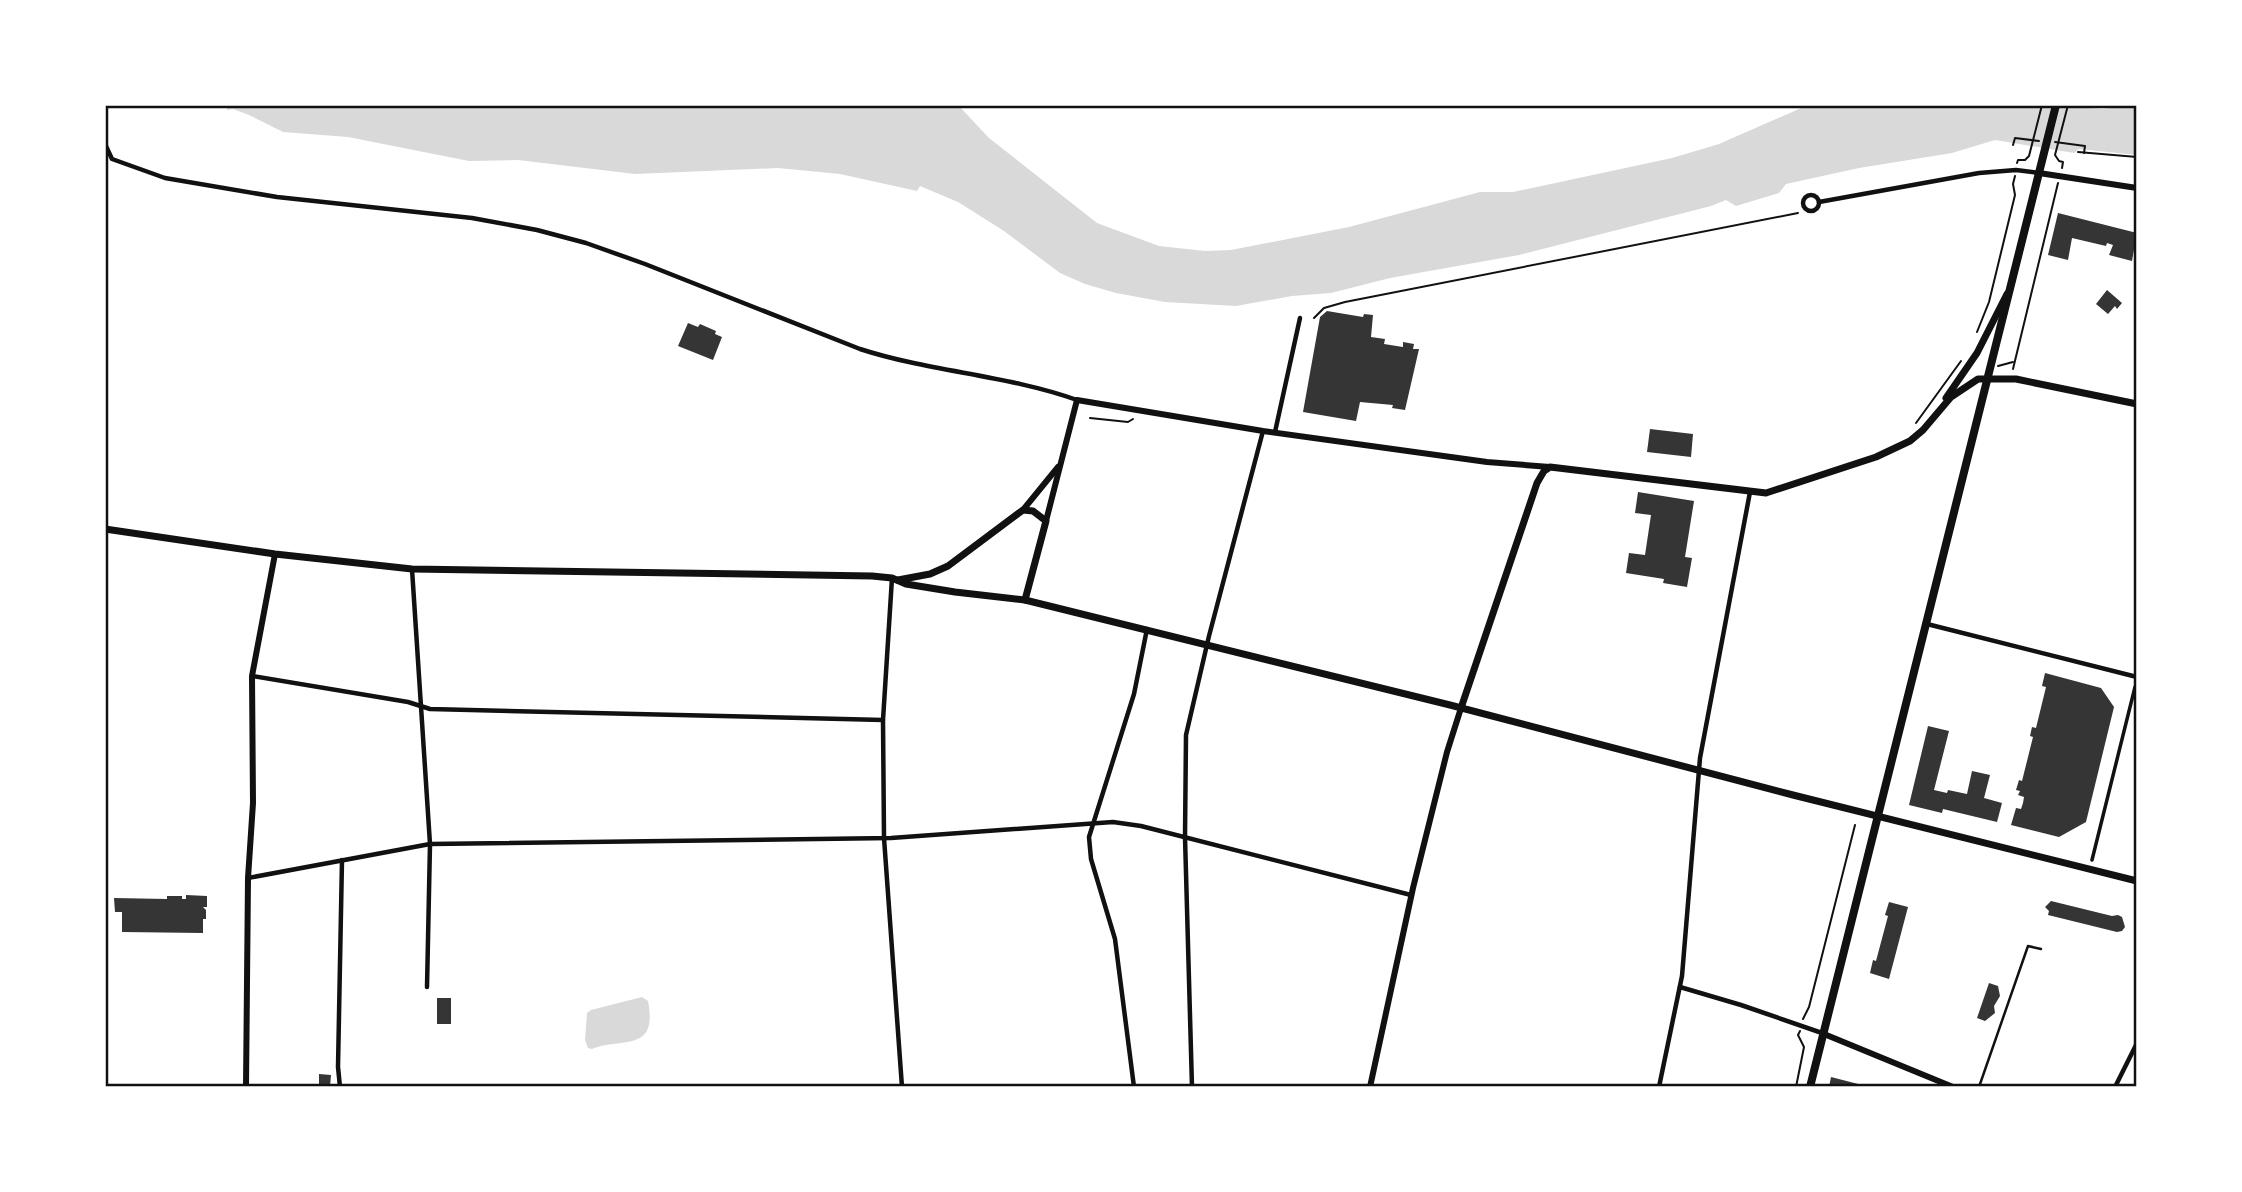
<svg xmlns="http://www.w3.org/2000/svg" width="2242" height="1192" viewBox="0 0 2242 1192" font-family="'Noto Serif',serif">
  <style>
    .water { fill: #d9d9d9 }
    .building { fill: #353535 }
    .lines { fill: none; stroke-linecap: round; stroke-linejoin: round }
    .path { stroke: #111; stroke-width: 2 }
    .service { stroke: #111; stroke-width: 2.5 }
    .pedestrian { stroke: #111; stroke-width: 3.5 }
    .minor { stroke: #111; stroke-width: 4.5 }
    .tertiary { stroke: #111; stroke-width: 6 }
    .secondary { stroke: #111; stroke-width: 7 }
    .primary { stroke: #111; stroke-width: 8 }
    .neatline { fill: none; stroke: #111; stroke-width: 2.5 }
  </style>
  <rect width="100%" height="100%" fill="#fff"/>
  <!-- water -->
  <g class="water">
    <polygon points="227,105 958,105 989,138 1097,223 1159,246 1205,251 1231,250 1349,227 1480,192 1513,192 1672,158 1719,144 1808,105 2030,105 2103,109 2137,105 2137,155 2079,149 2074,153 1995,140 1952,153 1859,168 1786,184 1779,193 1736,206 1726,200 1711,206 1519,255 1390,278 1331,293 1292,296 1236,306 1165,302 1116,293 1085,284 1060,273 1004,231 958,202 920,186 917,191 840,174 778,168 635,174 518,160 469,161 348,137 283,132 249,115 233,109 227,110"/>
    <path d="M642,997L648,1001C658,1053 623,1037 592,1049L588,1048L585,1040L587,1013L591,1010Z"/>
  </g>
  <!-- building -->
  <g class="building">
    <polygon points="2058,213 2137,233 2132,261 2109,255 2113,245 2107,243 2106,246 2072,238 2068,260 2048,255"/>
    <polygon points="2107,290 2122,303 2117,309 2115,306 2108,314 2096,304"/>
    <polygon points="1327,311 1363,317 1364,314 1373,315 1371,337 1385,339 1384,344 1403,347 1403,342 1414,344 1413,349 1419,349 1405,410 1392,408 1393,405 1360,402 1356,421 1303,412 1320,317"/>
    <polygon points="688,323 698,327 700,324 716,331 715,334 722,337 713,360 678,346"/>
    <polygon points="1650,429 1693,434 1691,457 1647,452"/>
    <polygon points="1638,492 1694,501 1685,557 1692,558 1687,587 1663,583 1664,579 1626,573 1629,553 1645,555 1651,515 1635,513"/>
    <polygon points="2045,673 2101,688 2114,707 2086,822 2059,837 2011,825 2016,808 2021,809 2023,803 2024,797 2018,795 2020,791 2016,790 2019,780 2022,781 2033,737 2030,736 2032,727 2036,728 2046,687 2042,686"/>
    <polygon points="1928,726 1949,731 1934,790 1947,793 1948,790 1967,794 1972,771 1990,775 1984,798 2002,803 1997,822 1943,809 1942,813 1909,805"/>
    <polygon points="186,895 207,896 207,907 203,907 206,910 206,919 203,919 203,933 122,932 122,912 115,912 114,898 167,899 167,896 182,896 182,899 186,899"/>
    <polygon points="2051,901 2112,916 2118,915 2122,917 2125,927 2122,931 2117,932 2048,915 2049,911 2045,907"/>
    <polygon points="1889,902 1908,907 1889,979 1870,973 1873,960 1876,961 1888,916 1885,915"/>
    <polygon points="1989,983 1998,986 2000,996 1994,1006 1995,1013 1985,1021 1977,1018"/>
    <rect x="437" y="998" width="14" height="26"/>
    <polygon points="319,1074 331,1075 330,1087 319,1087"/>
    <polygon points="1831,1077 1866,1086 1866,1087 1829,1087"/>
  </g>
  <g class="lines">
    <!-- path -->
    <g class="path">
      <polyline points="2055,142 2085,146 2084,153"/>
      <polyline points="2013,145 2015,138 2039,141"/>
      <polyline points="2078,152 2137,157"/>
      <polyline points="2017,163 2018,160 2025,160 2029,156 2042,105"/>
      <polyline points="2062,168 2063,162 2059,161 2055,155 2068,105"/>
      <polyline points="1314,318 1324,308 1345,302 1798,213"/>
      <polyline points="1977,332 1989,302 2015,195 2013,184 2015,176"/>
      <polyline points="1998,366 2013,362"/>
      <polyline points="2013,369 2058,183"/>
      <polyline points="1090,418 1128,422 1133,419"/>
      <polyline points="1916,423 1961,361"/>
      <polyline points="1803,1019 1809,1007 1855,825"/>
      <polyline points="1796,1087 1804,1047 1798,1035 1800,1031"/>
    </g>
    <!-- service -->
    <polyline class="service" points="1979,1087 2028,946 2041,949"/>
    <!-- pedestrian -->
    <polyline class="pedestrian" points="2092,860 2135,687"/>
    <!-- minor -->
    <g class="minor">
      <path d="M105,144L112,159L165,178L277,197L472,218L537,230L586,243L645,264L860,349C931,372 1007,375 1077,400"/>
      <circle cx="1811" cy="203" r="8"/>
      <polyline points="1819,202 1979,173 2016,170 2039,173"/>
      <polyline points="1275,432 1300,318"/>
      <polyline points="412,569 430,844 427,987"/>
      <polyline points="892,578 883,720 884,838 902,1087"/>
      <polyline points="1927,624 2137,677"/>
      <polyline points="252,676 408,702 430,709 883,720"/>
      <polyline points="248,878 430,844 891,838 1113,822 1141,826 1411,895"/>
      <polyline points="1680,987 1741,1005 1822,1033"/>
      <polyline points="340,1087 338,1067 342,860"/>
      <polyline points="1134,1087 1115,939 1091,859 1089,837 1134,694 1147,629"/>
      <polyline points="1192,1087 1185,837 1186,735 1209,636 1263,431"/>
      <polyline points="1659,1087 1682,976 1700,758 1750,492"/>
      <polyline points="2115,1087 2137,1043"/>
    </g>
    <!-- tertiary -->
    <g class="tertiary">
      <polyline points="2039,173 2137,188"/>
      <polyline points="1023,510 1058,467"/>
      <polyline points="1046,521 1077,400 1263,431 1487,462 1550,467"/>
      <polyline points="1824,1034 1953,1087"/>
      <polyline points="246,1087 248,878 253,803 252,676 275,554"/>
      <polyline points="1370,1087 1413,888 1447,752 1461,708"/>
    </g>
    <!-- secondary -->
    <g class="secondary">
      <polyline points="1946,398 1977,353 2007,294"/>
      <polyline points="105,529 275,554 412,569 872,576 892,578 906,584 955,592 1025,600 1450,705 1793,795 2137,881"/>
      <polyline points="898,580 930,574 948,566 1023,510 1033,511 1046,521 1025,600"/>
      <polyline points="1461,708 1537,483 1544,471 1550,467 1766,493 1876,457 1910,441 1923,430 1951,397 1978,379 2016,379 2137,404"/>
    </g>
    <!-- primary -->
    <polyline class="primary" points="1810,1087 2056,105"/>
  </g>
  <!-- border -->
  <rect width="2242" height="1192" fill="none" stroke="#ffffff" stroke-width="214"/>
  <rect x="107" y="107" width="2028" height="978" class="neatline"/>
</svg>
